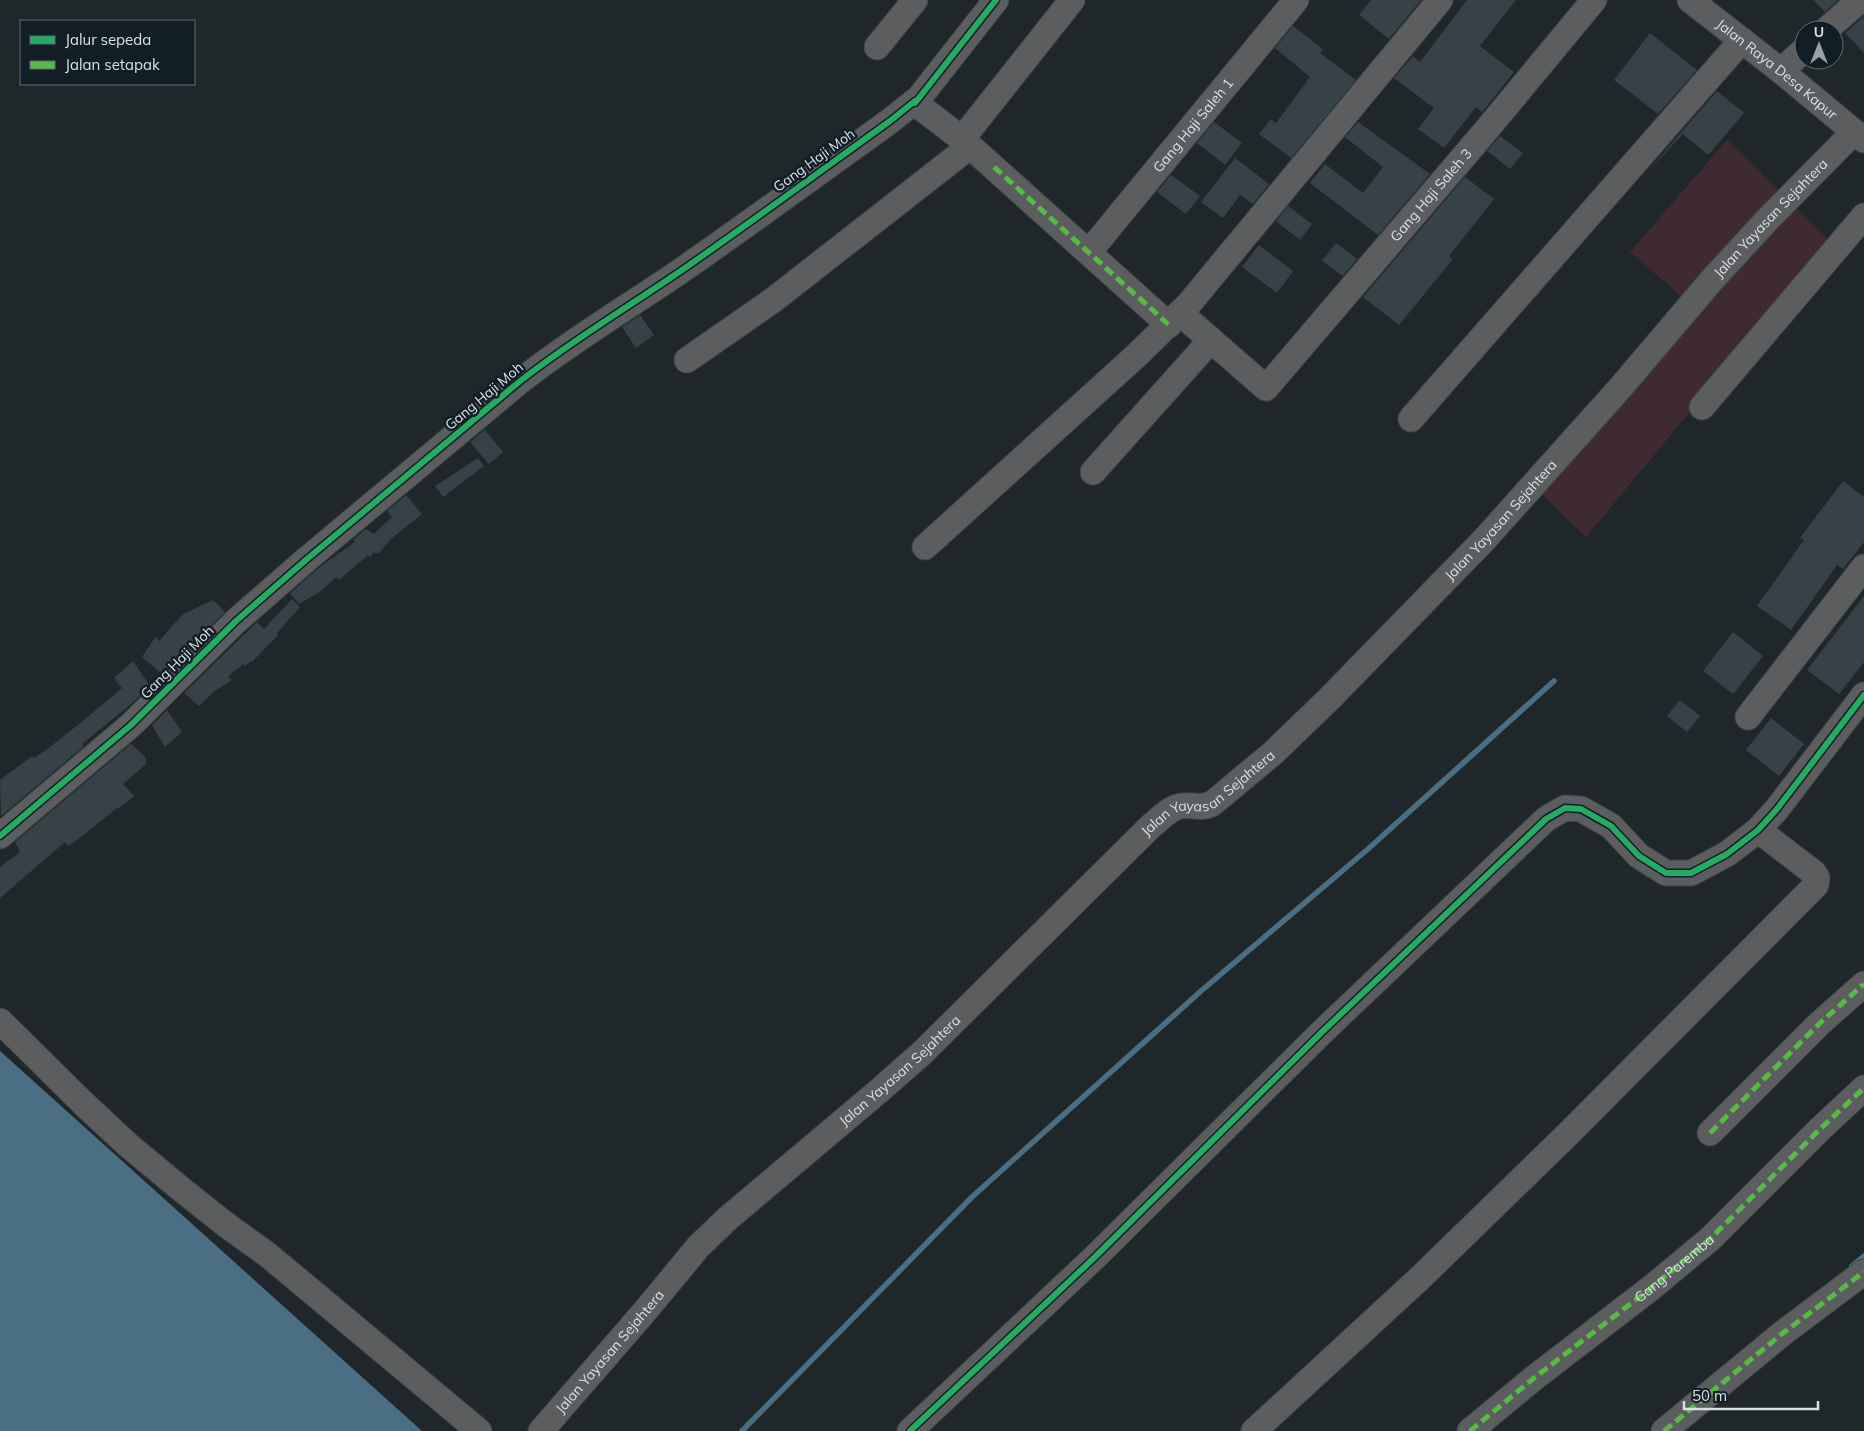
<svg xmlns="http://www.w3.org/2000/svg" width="1864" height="1431" viewBox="0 0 1864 1431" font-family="Mulish,sans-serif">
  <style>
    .green { fill: #402a32 }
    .water { fill: #4a6e84 }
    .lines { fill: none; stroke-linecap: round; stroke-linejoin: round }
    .stream { stroke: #4a6e84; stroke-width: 5.5 }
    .building { fill: #374148 }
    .minor-casing { stroke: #3e4448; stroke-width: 27 }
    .minor { stroke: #5c5d5e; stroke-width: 25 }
    .quiet { stroke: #58b947; stroke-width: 5; stroke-dasharray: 10 5; stroke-linecap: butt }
    .cycleway-casing { stroke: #121e26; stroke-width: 9 }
    .cycleway { stroke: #26ab63; stroke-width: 6 }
    .labels { text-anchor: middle; stroke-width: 5; stroke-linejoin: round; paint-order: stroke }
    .street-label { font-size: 14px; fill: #d8e0e6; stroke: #121e26 }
  </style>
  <rect width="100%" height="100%" fill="#20272b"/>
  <!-- green -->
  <polygon class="green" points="1727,140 1831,242 1586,537 1533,486 1686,300 1630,252"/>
  <!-- water -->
  <polygon class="water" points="0,1051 422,1431 0,1431"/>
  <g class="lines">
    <!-- stream -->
    <g class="stream">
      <polyline points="1852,1266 1864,1256"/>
      <polyline points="742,1431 972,1197 1201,991 1368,849 1554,681"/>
    </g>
  </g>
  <!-- building -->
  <g class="building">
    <polygon points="1371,0 1421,0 1389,39 1359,15"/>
    <polygon points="1467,0 1516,0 1480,46 1514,72 1482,112 1476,107 1444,148 1418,129 1434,108 1394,78 1413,56 1420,62"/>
    <polygon points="1813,0 1838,0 1825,12"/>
    <polygon points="1864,16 1864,53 1845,33"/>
    <polygon points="1293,26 1323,49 1320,53 1356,80 1291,158 1259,134 1271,119 1276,123 1310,77 1275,48"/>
    <polygon points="1650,33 1697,70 1658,114 1614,80"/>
    <polygon points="1717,91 1744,113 1708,155 1683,134 1647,172"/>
    <polygon points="1214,122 1242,143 1225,165 1197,143"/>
    <polygon points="1358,122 1430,174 1378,235 1310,183 1325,164 1363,193 1383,167 1345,137"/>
    <polygon points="1500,136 1523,153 1510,169 1487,151"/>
    <polygon points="1235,158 1269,184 1253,204 1240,195 1223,218 1201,202"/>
    <polygon points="1171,175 1200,196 1186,214 1157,192"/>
    <polygon points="1465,177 1494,199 1449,256 1453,259 1399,325 1363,297"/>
    <polygon points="1288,206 1312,224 1300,240 1276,221"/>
    <polygon points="1336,243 1357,259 1343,276 1322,261"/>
    <polygon points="1259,245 1293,271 1277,293 1242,267"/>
    <polygon points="640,315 654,335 636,348 622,327"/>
    <polygon points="485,430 503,452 489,464 470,442"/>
    <polygon points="478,458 484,466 443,497 435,486"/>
    <polygon points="1843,481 1864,497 1864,542 1843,569 1837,565 1791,630 1757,606 1804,540 1800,538"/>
    <polygon points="406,495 422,514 391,539 378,554 374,552 370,557 368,555 339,580 336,577 321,591 299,604 290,593 321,566 355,542 353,540 366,529 374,534 392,517 387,511"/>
    <polygon points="1864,596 1864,662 1839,694 1807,670"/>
    <polygon points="292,599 300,607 277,633 278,635 252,662 251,661 245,666 243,664 228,677 232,680 215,691 199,706 184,693 257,622 264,629"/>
    <polygon points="213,600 225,612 162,674 142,657 156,636 159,641 183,614"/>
    <polygon points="1733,632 1763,656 1733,694 1703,671"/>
    <polygon points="133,661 150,686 131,704 82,744 84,746 1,816 0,780 32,756 34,758 50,747 84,720 122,688 114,678"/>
    <polygon points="1680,700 1700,716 1687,732 1667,716"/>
    <polygon points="167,710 182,732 165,747 152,725"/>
    <polygon points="1771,718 1804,744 1779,776 1746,750"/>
    <polygon points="131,744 146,758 146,764 123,784 134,796 118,809 117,808 80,838 68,846 65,842 0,898 0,867 20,852 15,842"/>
  </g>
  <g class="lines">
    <defs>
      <g id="minor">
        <path id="s1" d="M1690,0L1781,71L1864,140"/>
        <polyline points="1826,30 1860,0"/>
        <polyline points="877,47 915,0"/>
        <polyline points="1781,71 1804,50"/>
        <polyline points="915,103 962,139 1169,325"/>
        <polyline points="962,139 1072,0"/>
        <path id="s2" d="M1089,252L1296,0"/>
        <path id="s3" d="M1180,313L1266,388L1483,134L1594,0"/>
        <polyline points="687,360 772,301 969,147"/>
        <polyline points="1702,407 1864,216"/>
        <polyline points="1411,419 1742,40"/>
        <polyline points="1093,472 1211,340"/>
        <polyline points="925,547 1137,355 1188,305 1440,0"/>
        <polyline points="1748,717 1864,567"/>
        <path d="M0,836L131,725L236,621L307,559L519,382C572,340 630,306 685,268C754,220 822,170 890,121L915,101V103L996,0"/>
        <polyline points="0,1021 84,1104 128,1145 181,1189 225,1224 268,1255 479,1431"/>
        <polyline points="1710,1133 1820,1023 1864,984"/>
        <path id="s4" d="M541,1431L646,1310L698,1247L727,1219L880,1090L922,1053L1151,826C1160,819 1169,808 1181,806C1193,804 1202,810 1213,803L1273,753L1329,699L1484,540L1621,387L1711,281L1768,219L1854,132"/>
        <polyline points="910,1431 1095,1257 1322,1032 1546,819 1565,808 1581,809 1611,826 1639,856 1666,873 1691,873 1727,854 1758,830 1777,809 1864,695"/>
        <polyline points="1254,1431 1421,1277 1568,1134 1816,885 1817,878 1814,873 1758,830"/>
        <path id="s5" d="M1470,1431L1534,1378L1651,1288L1710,1239L1819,1130L1864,1088"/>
        <polyline points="1664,1431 1783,1333 1864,1272"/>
      </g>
    </defs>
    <!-- minor casing -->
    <use href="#minor" class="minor-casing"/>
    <!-- minor -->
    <use href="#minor" class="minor"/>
    <!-- quiet -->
    <g class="quiet">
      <polyline points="994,167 1169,325"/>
      <polyline points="1710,1133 1820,1023 1864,984"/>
      <polyline points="1470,1431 1534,1378 1651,1288 1710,1239 1819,1130 1864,1088"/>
      <polyline points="1664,1431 1783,1333 1864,1272"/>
    </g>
    <defs>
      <g id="cycleway">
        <path d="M0,836L131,725L236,621L307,559L519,382C572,340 630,306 685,268C754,220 822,170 890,121L915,101V103L996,0"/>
        <polyline points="910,1431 1095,1257 1322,1032 1546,819 1565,808 1581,809 1611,826 1639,856 1666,873 1691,873 1727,854 1758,830 1777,809 1864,695"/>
      </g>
    </defs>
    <!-- cycleway casing -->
    <use href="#cycleway" class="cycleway-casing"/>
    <!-- cycleway -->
    <use href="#cycleway" class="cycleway"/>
  </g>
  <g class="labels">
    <!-- street labels -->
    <g class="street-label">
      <text dy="5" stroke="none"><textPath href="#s1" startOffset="111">Jalan Raya Desa Kapur</textPath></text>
      <text dy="5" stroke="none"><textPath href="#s2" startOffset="164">Gang Haji Saleh 1</textPath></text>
      <text transform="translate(814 160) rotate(-36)" y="5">Gang Haji Moh</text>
      <text dy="5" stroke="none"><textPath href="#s3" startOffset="368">Gang Haji Saleh 3</textPath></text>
      <text dy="5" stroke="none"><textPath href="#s4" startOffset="1739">Jalan Yayasan Sejahtera</textPath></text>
      <text transform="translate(484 396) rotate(-40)" y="5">Gang Haji Moh</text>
      <text dy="5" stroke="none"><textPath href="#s4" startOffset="1334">Jalan Yayasan Sejahtera</textPath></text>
      <text transform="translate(177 662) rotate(-45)" y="5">Gang Haji Moh</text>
      <text dy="5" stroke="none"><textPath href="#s4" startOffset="929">Jalan Yayasan Sejahtera</textPath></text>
      <text dy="5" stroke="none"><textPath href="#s4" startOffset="510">Jalan Yayasan Sejahtera</textPath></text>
      <text dy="5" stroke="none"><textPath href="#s5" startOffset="261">Gang Paremba</textPath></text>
      <text dy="5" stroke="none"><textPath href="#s4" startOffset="105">Jalan Yayasan Sejahtera</textPath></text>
    </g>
  </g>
  <!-- legend -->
  <rect x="20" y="20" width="175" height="65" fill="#121e26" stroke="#616c73"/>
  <rect x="30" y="36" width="25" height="8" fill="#26ab63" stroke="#616c73"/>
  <text x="65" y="45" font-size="15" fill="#d8e0e6">Jalur sepeda</text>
  <rect x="30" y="61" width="25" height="8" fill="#58b947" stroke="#616c73"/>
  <text x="65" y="70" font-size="15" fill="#d8e0e6">Jalan setapak</text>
  <!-- north arrow -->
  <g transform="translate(1819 45)"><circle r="24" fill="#121e26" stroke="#616c73"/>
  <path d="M0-4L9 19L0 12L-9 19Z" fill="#989fa5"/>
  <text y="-8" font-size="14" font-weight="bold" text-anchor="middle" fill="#d8e0e6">U</text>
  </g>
  <!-- scale -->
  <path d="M1684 1401v8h134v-8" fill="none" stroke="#d8e0e6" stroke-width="2.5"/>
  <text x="1692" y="1401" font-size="15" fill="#d8e0e6" stroke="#121e26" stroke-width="4" paint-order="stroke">50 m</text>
</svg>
